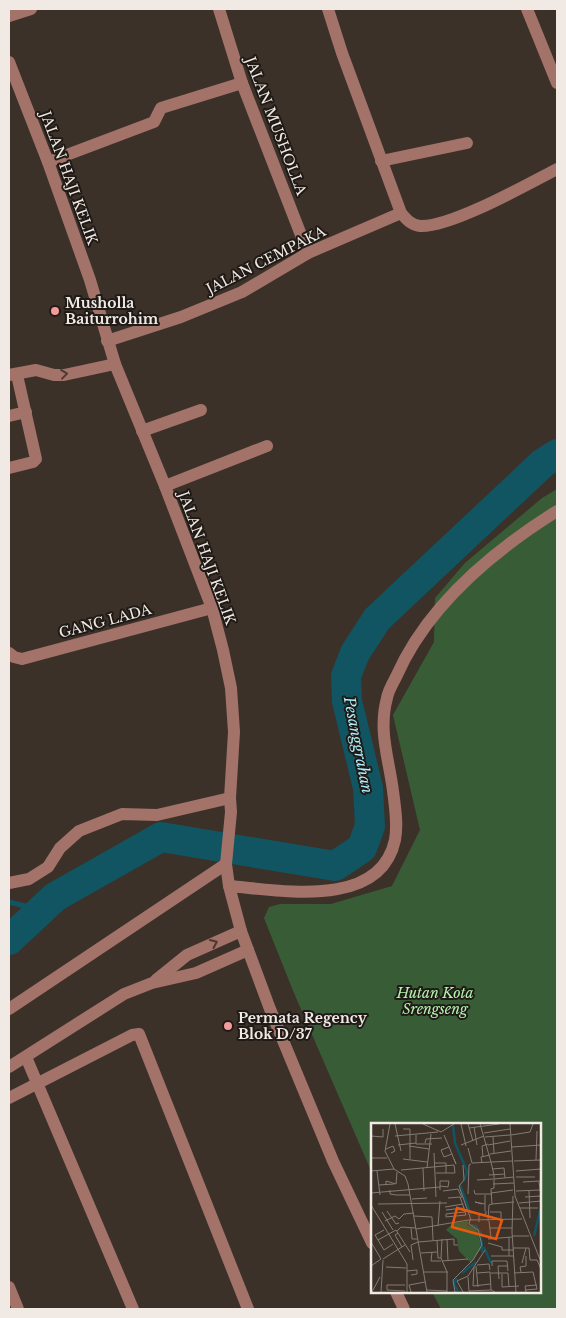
<svg xmlns="http://www.w3.org/2000/svg" width="566" height="1318" viewBox="0 0 566 1318" font-family="'Libre Baskerville',serif">
  <style>
    .green { fill: #385d36 }
    .lines { fill: none; stroke-linecap: round; stroke-linejoin: round }
    .stream { stroke: #105561; stroke-width: 5 }
    .river { stroke: #105561; stroke-width: 30 }
    .minor { stroke: #a37269; stroke-width: 12 }
    .oneway { stroke: #4d3933 }
    .poi-dot { fill: #f59b9c; stroke: #1f1a16; stroke-width: 2 }
    .labels { text-anchor: middle; stroke-width: 4; stroke-linejoin: round; paint-order: stroke }
    .street-label { font-size: 14px; fill: #f0e9e4; stroke: #1f1a16 }
    .poi-label { font-size: 14px; font-weight: bold; fill: #f0e9e4; stroke: #1f1a16; text-anchor: start }
    .park-label { font-size: 14px; font-style: italic; fill: #b4f4af; stroke: #1f1a16 }
    .water-label { font-size: 15px; font-style: italic; fill: #aeeffd; stroke: #1f1a16 }
    .inset-river { fill: none; stroke: #105561; stroke-width: 2.5 }
    .inset-road { fill: none; stroke: #837b74; stroke-width: 1 }
    .view { fill: #e8590c; fill-opacity: 0.15; stroke: #e8590c; stroke-width: 2.5 }
    .inset-edge { fill: none; stroke: #f0e9e4; stroke-width: 2.5 }
  </style>
  <rect width="100%" height="100%" fill="#3b3129"/>
  <!-- green -->
  <polygon class="green" points="557,489 557,1309 441,1309 432,1292 540,1292 540,1124 372,1124 372,1173 294,993 264,918 269,907 280,904 331,904 392,886 420,830 393,715 434,642 435,598 465,563 542,498"/>
  <g class="lines">
    <!-- stream -->
    <polyline class="stream" points="9,902 41,910"/>
    <!-- river -->
    <polyline class="river" points="9,940 55,897 161,837 335,866 362,848 370,826 368,788 347,701 346,676 355,653 377,619 543,463 557,454"/>
    <!-- minor -->
    <g class="minor">
      <polyline points="219,9 242,83 308,253"/>
      <path d="M328,9L342,53L401,213C406,219 411,225 420,226C450,228 528,184 557,169"/>
      <polyline points="527,9 557,83"/>
      <polyline points="9,16 31,9"/>
      <polyline points="9,62 48,162 90,280 115,364 165,486 212,608 223,650 231,688 234,732 230,798 231,812 226,864 229,886 241,931 270,1009 333,1161 372,1243"/>
      <polyline points="381,161 467,143"/>
      <polyline points="48,162 154,122 161,108 242,83"/>
      <polyline points="107,341 181,317 242,292 308,253 401,213"/>
      <polyline points="9,375 36,370 54,375 64,375 115,364"/>
      <polyline points="9,416 26,412"/>
      <polyline points="142,431 201,410"/>
      <polyline points="9,468 33,462 36,459 17,375"/>
      <polyline points="165,486 267,446"/>
      <polyline points="9,653 14,657 22,659 212,608"/>
      <polyline points="9,883 29,879 48,867 60,848 79,831 122,814 157,815 230,798"/>
      <path d="M229,886C280,890 380,910 395,840C398,824 395,807 393,791C389,759 378,731 387,698C388,691 393,683 396,677C427,606 493,551 557,511"/>
      <polyline points="156,980 187,955 241,931"/>
      <polyline points="9,1009 226,864"/>
      <polyline points="26,1057 133,1309"/>
      <polyline points="9,1067 124,994 152,983 196,973 248,950"/>
      <polyline points="9,1098 132,1035 139,1034 248,1309"/>
      <polyline points="9,1287 18,1309"/>
      <polyline points="396,1292 404,1309"/>
    </g>
  </g>
  <!-- one-way arrows -->
  <defs><path id="oneway-chevron" d="M-2-3.5L2.5 0L-2 3.5" fill="none" stroke-width="1.6" stroke-linecap="round" stroke-linejoin="round" transform="scale(1.25)"/></defs>
  <g class="oneway">
    <use href="#oneway-chevron" transform="translate(64 374) rotate(-7)"/>
    <use href="#oneway-chevron" transform="translate(214 943) rotate(-24)"/>
  </g>
  <!-- markers -->
  <g class="poi-dot">
    <circle cx="55" cy="311" r="5"/>
    <circle cx="228" cy="1026" r="5"/>
  </g>
  <g class="labels">
    <!-- street labels -->
    <g class="street-label">
      <text transform="translate(276 126) rotate(69)" y="5">JALAN MUSHOLLA</text>
      <text transform="translate(69 178) rotate(70)" y="5">JALAN HAJI KELIK</text>
      <text transform="translate(266 260) rotate(-27)" y="5">JALAN CEMPAKA</text>
      <text transform="translate(207 558) rotate(70)" y="5">JALAN HAJI KELIK</text>
      <text transform="translate(105 621) rotate(-15)" y="5">GANG LADA</text>
    </g>
    <!-- poi labels -->
    <g class="poi-label">
      <text x="65" y="308">Musholla<tspan x="65" dy="16">Baiturrohim</tspan></text>
      <text x="238" y="1023">Permata Regency<tspan x="238" dy="16">Blok D/37</tspan></text>
    </g>
    <!-- park labels -->
    <g class="park-label">
      <text x="435" y="998">Hutan Kota<tspan x="435" dy="16">Srengseng</tspan></text>
    </g>
    <!-- water labels -->
    <g class="water-label">
      <text transform="translate(358 745) rotate(79)" y="5">Pesanggrahan</text>
    </g>
  </g>
  <!-- overview -->
  <g transform="translate(371 1123)">
    <rect width="170" height="170" fill="#3b3129"/>
    <path d="M97,98V102L105,106L111,124L100,140L88,128L86,116L75,107L82,100Z" fill="#385d36"/>
    <path class="inset-river" d="M82,2L84,20L96,48L93,58M89,62L100,92M100,102L105,103L110,111L111,129M163,113L170,84M113,124L120,140M91,150L105,139M86,155L83,160L87,169"/>
    <path class="inset-road" d="M19,1L14,28L23,46L34,53L37,61L56,169M24,1L30,28M52,1L70,9L83,1M90,1L95,23M97,1L102,18M109,1L120,39M139,1L144,73L170,139M103,4L106,22M98,5L128,1M32,6H39V36M113,10L139,6M45,12V21H61M73,12L76,19L85,41L83,36M140,12L159,9L162,1M0,13L12,14V6M24,13L67,9M114,14L139,12M122,14L123,30M54,20L55,16L71,15M27,22L45,20M90,22L113,13M117,22L139,18M38,23L58,26M78,24L70,27L73,34L81,31M141,24L170,22M97,25L101,40M15,26L22,23L24,28L20,30M63,30L65,74M119,31L140,28M112,34L111,23L117,21M0,35H16M32,36L56,39M165,37L166,8M143,38L170,37M120,39L123,52V65L120,66L121,81M63,40H75V50M101,40L141,38M111,40L110,34L119,32M92,42L93,57L88,63L100,97M52,45L53,68M56,45L60,11M121,46L133,45L134,55M30,47L83,42L84,50M0,48L23,46M6,48L9,72M145,48L170,46M65,50H84M118,52L134,51M145,54H164M123,56L143,54M106,57L122,56M152,59L169,58M15,61V58L25,61L26,49M122,61L143,60M8,62L23,61M69,63L77,64L78,58H69V67M19,67V71L25,72H39M103,67L104,71H121M72,68L87,66L91,75M145,68L169,67M158,68L159,95M0,70L69,64M120,70L142,67M97,71L98,42L100,41M114,72V88M142,73L141,109L145,169M154,74L170,73L168,59M77,75L89,74L93,85L94,89L95,92L75,94V91L83,90L94,89L95,88M41,76L56,75M148,80L170,78M7,81L76,80M111,81L104,79L114,81M121,81L143,79M0,82L36,141V169M74,84L92,81M149,85H167M75,87L93,85M16,88L25,101L28,100M11,89L22,107M119,89H130V101M43,93L61,94L62,117M28,96L33,91L43,90M14,98L24,93L28,96M117,98L118,82L121,81M118,98L120,115M108,99V92L115,91V88M67,103L69,78M40,105L41,116H46M119,105H141M45,106L97,97L151,96M13,107L4,112L13,127L22,121M26,108L30,104L45,105M27,110L24,112L31,124M141,113H158M138,114V133M76,116L77,138M117,116L141,114M7,117L25,107L39,129M66,117L67,135H70L76,149V169M0,119L10,136L0,143M47,119L83,116V122H87M117,120L131,124V127H143M142,125H158L159,137H166L170,146M61,129L60,138H70M50,130L66,129M120,133H143M70,135L71,116M12,136L34,122M42,137L40,122L47,119M71,138L97,136M151,140L155,125M106,142L118,141L119,147M105,143L107,164M121,143V138H136L137,148M15,144L35,145M103,144L102,163L119,161M36,148L46,147V151L40,152M53,149H77M150,149L149,144L155,143V133M106,150L119,149L120,167L124,169M120,150H137L138,164M143,150L162,149L166,166L154,167M131,151V164L148,163M97,154L98,168L120,167M128,156L127,143H136M56,167L76,168M34,168L16,167V162H34M1,169L9,154M10,169L12,137M40,169L38,162L54,159M84,169L82,157L102,137L111,122L107,107L98,101L99,97M92,169L86,158L97,153L114,127M155,169L154,163L166,162"/>
    <path class="view" d="M86,85L131,97L125,116L81,104Z"/>
    <rect width="170" height="170" class="inset-edge"/>
  </g>
  <!-- border -->
  <rect width="566" height="1318" fill="none" stroke="#f0e9e4" stroke-width="20"/>
</svg>
